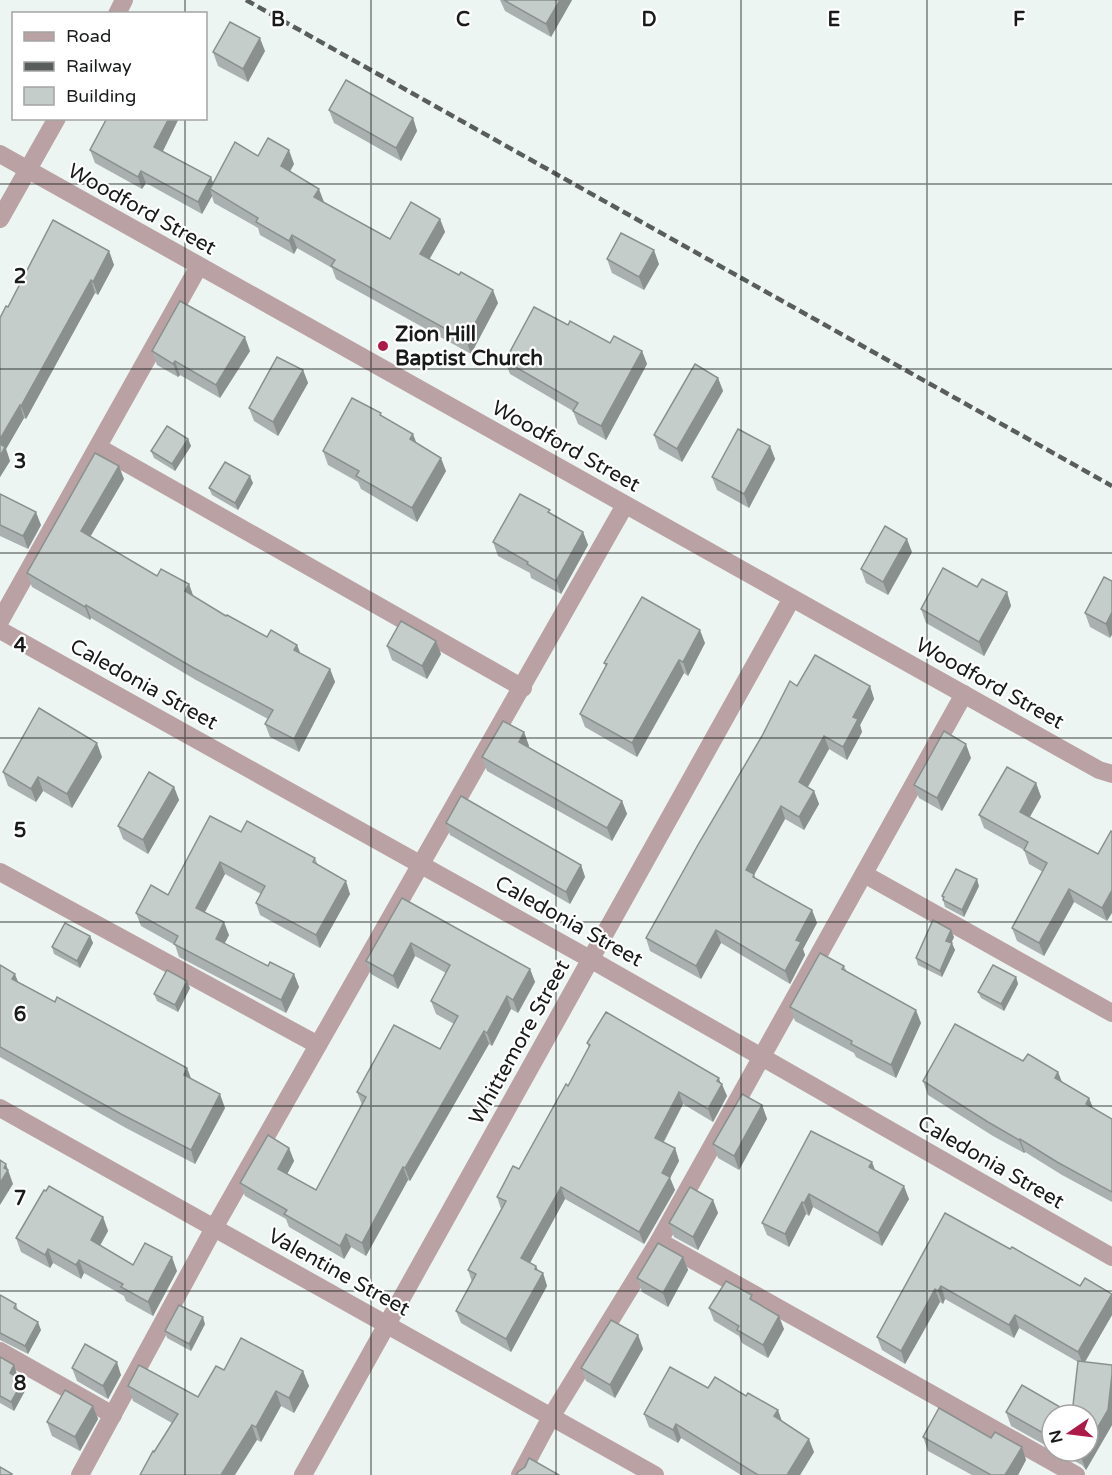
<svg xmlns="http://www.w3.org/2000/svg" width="1112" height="1475" viewBox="0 0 1112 1475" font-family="'Varela Round',sans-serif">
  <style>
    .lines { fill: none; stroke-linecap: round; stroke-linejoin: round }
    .minor { stroke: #baa1a4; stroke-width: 18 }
    .rail { stroke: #595d5c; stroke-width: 4.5; stroke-dasharray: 9 4.5; stroke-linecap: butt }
    .wall { fill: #a9b0af }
    .shaded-wall { fill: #8a908e }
    .building { fill: #c5cdcb; stroke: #8a908e; stroke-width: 1.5 }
    .grid { fill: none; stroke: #181b1a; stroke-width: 1.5; stroke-opacity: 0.55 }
    .poi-dot { fill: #ad1a49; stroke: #fff; stroke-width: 2 }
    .labels { text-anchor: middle; stroke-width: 4.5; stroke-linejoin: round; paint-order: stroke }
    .street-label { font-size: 21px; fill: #181b1a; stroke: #fff }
    .poi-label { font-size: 21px; font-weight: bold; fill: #181b1a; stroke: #fff; text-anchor: start }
    .grid-label { font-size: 20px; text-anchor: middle; font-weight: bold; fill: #181b1a; stroke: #fff; stroke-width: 4.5; stroke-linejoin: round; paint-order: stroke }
  </style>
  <rect width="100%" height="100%" fill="#edf5f2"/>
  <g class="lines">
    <!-- minor -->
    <g class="minor">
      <polyline points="117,14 124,0"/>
      <polyline points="0,154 1099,770 1112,774"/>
      <polyline points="0,219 57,118"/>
      <polyline points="98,447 523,688"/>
      <polyline points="0,621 199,266"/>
      <polyline points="0,630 590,959 1112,1257"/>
      <polyline points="0,872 318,1045"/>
      <polyline points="864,874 1112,1013"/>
      <polyline points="0,1108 655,1475"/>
      <polyline points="659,1241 1076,1475"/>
      <polyline points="0,1351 113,1415"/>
      <polyline points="80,1475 214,1228 625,505"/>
      <polyline points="303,1475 792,598"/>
      <polyline points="520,1475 551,1417 659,1241 964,694"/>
    </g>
    <!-- rail -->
    <polyline class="rail" points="246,0 1112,486"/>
  </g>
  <!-- wall -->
  <g class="wall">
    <polygon points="500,0 572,0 551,37 505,11"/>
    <polygon points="265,51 248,82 218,66 213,52"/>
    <polygon points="329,110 413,118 417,131 401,161 334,123"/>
    <polygon points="107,118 179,118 163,151 211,177 213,183 258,156 294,164 290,172 323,202 390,239 440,219 445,232 429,259 498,303 471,354 336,279 332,268 297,248 294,254 260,235 258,228 214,203 212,196 202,214 146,183 142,189 95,163 90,150"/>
    <polygon points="109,251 114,265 98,295 95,293 26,419 24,418 6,449 10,461 0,477 0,318 8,307"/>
    <polygon points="607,259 659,264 644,290 612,273"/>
    <polygon points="568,325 610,343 642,351 647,364 606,440 578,424 573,411 510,374 505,361"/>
    <polygon points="152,351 250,351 220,398 180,375 178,377 157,365"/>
    <polygon points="303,370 308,383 278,436 254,421 249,408"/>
    <polygon points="718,378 723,391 682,462 659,449 654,435"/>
    <polygon points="382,416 416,443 446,471 417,522 361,489 358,482 328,465 323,451"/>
    <polygon points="188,439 191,446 175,471 154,458 151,451"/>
    <polygon points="770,446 775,459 749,508 717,490 712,477"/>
    <polygon points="124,479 90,537 157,576 189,584 193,596 226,616 267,637 297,645 300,653 330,669 335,682 299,752 270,737 265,724 268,719 196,680 91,618 90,620 32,587 27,573"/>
    <polygon points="253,483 238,510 212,495 209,488"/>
    <polygon points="0,494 41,525 28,549 0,536"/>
    <polygon points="551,514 583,532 588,545 561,594 531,578 530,573 498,556 493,542"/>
    <polygon points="912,552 888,595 866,583 861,569"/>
    <polygon points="1104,577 1110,638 1090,627 1085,613"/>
    <polygon points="977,587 1007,592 1011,606 984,656 926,623 921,609"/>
    <polygon points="705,643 688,676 684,673 637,757 585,727 580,714 606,667 604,663"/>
    <polygon points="387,646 441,654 427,679 392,660"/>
    <polygon points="797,686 870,686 874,699 860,725 862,732 847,760 829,749 808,787 814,791 819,804 804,830 785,819 754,875 755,878 812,910 817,923 803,949 805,955 790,984 721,943 701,979 650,951 646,938"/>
    <polygon points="524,732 529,746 528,747 622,801 627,814 612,841 487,771 482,757"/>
    <polygon points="102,757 72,808 43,791 36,802 8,786 3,772"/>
    <polygon points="971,758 942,811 919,798 914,785"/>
    <polygon points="1036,783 1041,797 1030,817 1098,854 1107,921 1074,902 1044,956 1017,941 1012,928 1043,872 1029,864 1024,850 984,828 979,815"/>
    <polygon points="174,787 179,800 148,854 123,839 118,826"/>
    <polygon points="446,823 581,865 585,877 570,904 450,835"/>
    <polygon points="241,832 315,858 318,865 350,894 320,948 260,915 256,903 261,894 225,874 205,912 229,935 224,944 268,966 294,974 299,987 286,1013 179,957 175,945 141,926 136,913 168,895"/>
    <polygon points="979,886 964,917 945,907 942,896"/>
    <polygon points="402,898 530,969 535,982 518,1013 511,1009 492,1046 489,1044 410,1181 408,1180 366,1256 351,1247 344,1259 289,1227 286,1219 245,1196 240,1183 289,1148 294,1161 287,1174 316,1190 362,1105 357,1092 440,1049 454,1024 436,1014 431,1001 446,973 415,956 398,989 371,974 366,961"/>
    <polygon points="90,936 93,943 80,968 54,954 52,947"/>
    <polygon points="954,937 951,943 955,950 942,977 918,965 916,958"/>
    <polygon points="0,965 18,982 55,1002 187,1068 191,1078 225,1108 195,1164 126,1128 0,1057"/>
    <polygon points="844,966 847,972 921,1023 896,1078 856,1057 854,1053 795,1021 790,1007"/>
    <polygon points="1016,977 1018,984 1004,1011 981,998 978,992"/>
    <polygon points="190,988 178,1012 157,1001 154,994"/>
    <polygon points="587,1043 720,1083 727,1096 713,1122 683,1104 664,1142 675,1148 679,1161 670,1178 675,1190 644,1244 565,1199 530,1263 536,1266 538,1270 543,1273 547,1286 511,1352 461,1323 456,1311 472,1282 468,1270 501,1209 497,1197 519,1169 568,1086 589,1048"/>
    <polygon points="1023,1061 1058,1072 1062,1082 1089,1098 1093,1108 1112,1119 1112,1202 1062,1175 1025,1152 1024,1153 993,1136 928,1095 923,1081"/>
    <polygon points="762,1105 767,1119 739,1170 718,1158 713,1144"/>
    <polygon points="811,1131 875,1170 909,1199 882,1246 813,1207 809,1216 806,1214 789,1247 767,1235 762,1223"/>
    <polygon points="713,1200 718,1213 698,1250 674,1237 669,1223"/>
    <polygon points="945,1213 1010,1249 1012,1247 1080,1286 1085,1278 1112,1294 1112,1315 1085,1362 1112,1365 1112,1425 1086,1470 1082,1465 1056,1451 1088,1451 1088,1415 1052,1415 1052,1449 1011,1426 1006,1412 1022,1385 1072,1414 1078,1362 1019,1328 1014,1338 945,1299 943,1304 940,1302 905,1364 882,1350 877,1337"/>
    <polygon points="103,1217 108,1231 100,1246 133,1265 177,1271 153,1316 126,1301 124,1296 84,1273 81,1279 53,1263 50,1268 21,1252 16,1238"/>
    <polygon points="683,1257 688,1270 668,1307 642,1292 637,1278"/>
    <polygon points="0,1295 16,1304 18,1310 41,1330 28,1354 0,1340"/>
    <polygon points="754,1301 784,1329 768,1358 742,1343 739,1336 714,1321 709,1308"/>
    <polygon points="205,1324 191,1351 167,1338 165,1331"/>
    <polygon points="638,1335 643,1349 615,1398 586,1381 581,1368"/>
    <polygon points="0,1357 17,1374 16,1377 26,1389 14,1411 0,1403"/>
    <polygon points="72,1368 121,1375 108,1399 77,1381"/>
    <polygon points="224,1370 303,1371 309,1386 294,1413 281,1406 261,1442 257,1440 154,1452 172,1423 133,1401 128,1386 198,1397"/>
    <polygon points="708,1388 782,1421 814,1452 800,1475 741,1475 681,1438 678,1443 649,1427 644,1414"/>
    <polygon points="93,1406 98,1419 80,1451 52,1436 47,1422"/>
    <polygon points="923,1437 991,1438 1022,1447 1026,1460 1018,1475 972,1475 928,1451"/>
  </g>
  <!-- shaded-wall -->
  <g class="shaded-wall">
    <polygon points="560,0 572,0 551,37 546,24"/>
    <polygon points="260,38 265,51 248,82 243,69"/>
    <polygon points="169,118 179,118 159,159 154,147"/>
    <polygon points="413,118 417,131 401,161 396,148"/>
    <polygon points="289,150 294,164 285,179 281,166"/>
    <polygon points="141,171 146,183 142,189 138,177"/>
    <polygon points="211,177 215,190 210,189 212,196 202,214 198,202"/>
    <polygon points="319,189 324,202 319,210 314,197"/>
    <polygon points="440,219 445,232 425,267 420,254"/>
    <polygon points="292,235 297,248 294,254 289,241"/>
    <polygon points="654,250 659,264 644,290 639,277"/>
    <polygon points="109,251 114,265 98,295 93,282"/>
    <polygon points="91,280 95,293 26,419 21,406"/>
    <polygon points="493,290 498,303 471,354 466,340"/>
    <polygon points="245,337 250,351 220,398 216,385"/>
    <polygon points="642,351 647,364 606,440 601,426"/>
    <polygon points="175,361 180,375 178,377 173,364"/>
    <polygon points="303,370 308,383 278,436 273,422"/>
    <polygon points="718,378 723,391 682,462 677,449"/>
    <polygon points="20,405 24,418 6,449 10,461 0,477 0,439"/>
    <polygon points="413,434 418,447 410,439"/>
    <polygon points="188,439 191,446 175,471 172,464"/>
    <polygon points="770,446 775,459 749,508 744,494"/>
    <polygon points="441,458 446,471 417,522 412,508"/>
    <polygon points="119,466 124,479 86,544 81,531"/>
    <polygon points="250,476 253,483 238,510 235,503"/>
    <polygon points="36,512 41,525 28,549 23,536"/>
    <polygon points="583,532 588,545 561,594 556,581"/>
    <polygon points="907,539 912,552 888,595 883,582"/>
    <polygon points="189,584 194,598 185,591"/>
    <polygon points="1007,592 1011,606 984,656 979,642"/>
    <polygon points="86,605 91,618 90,620 85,607"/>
    <polygon points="1112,612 1112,635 1110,638 1106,624"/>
    <polygon points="700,630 705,643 688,676 683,662"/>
    <polygon points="436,641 441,654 427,679 422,666"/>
    <polygon points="297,645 302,658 294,650"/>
    <polygon points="679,660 684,673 637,757 632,743"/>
    <polygon points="330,669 335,682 299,752 294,739"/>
    <polygon points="870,686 874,699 860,725 862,732 847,760 843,747 853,717"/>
    <polygon points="524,732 529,746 524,755 519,742"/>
    <polygon points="824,736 829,749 803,795 799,782"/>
    <polygon points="97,743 102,757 72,808 67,794"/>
    <polygon points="966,744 971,758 942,811 937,798"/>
    <polygon points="38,777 43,791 36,802 31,789"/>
    <polygon points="1036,783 1041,797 1025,825 1020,812"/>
    <polygon points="174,787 179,800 148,854 143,840"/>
    <polygon points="814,791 819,804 804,830 799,817"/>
    <polygon points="622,801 627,814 612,841 607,828"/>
    <polygon points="781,806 785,819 754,875 759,887 746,870"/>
    <polygon points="220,862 225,874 200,921 196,908"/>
    <polygon points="581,865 585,877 570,904 566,892"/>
    <polygon points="977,879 979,886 964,917 962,910"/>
    <polygon points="346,881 350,894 320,948 316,935"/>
    <polygon points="1069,889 1074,902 1044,956 1039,943"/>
    <polygon points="1112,890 1112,913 1107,921 1102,908"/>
    <polygon points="812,910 817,923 803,949 805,955 790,984 785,971 796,940"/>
    <polygon points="224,922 229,935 220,952 216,939"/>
    <polygon points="716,930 721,943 701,979 696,966"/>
    <polygon points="951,930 954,937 949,948 946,941"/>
    <polygon points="90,936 93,943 80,968 77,961"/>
    <polygon points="411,943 415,956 398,989 393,976"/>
    <polygon points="952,943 955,950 942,977 940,971"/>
    <polygon points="530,969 535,982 518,1013 513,1000"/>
    <polygon points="15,974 20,987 12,979"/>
    <polygon points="294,974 299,987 286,1013 281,1000"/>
    <polygon points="1016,977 1018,984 1004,1011 1001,1004"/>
    <polygon points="187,981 190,988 178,1012 175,1005"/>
    <polygon points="507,996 511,1009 492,1046 487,1033"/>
    <polygon points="916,1010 921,1023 896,1078 891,1065"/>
    <polygon points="484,1031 489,1044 410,1181 405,1168"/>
    <polygon points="187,1068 192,1082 184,1075"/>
    <polygon points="1058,1072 1063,1085 1055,1078"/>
    <polygon points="719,1078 721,1085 722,1084 727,1096 713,1122 708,1109"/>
    <polygon points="679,1092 683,1104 659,1150 655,1138"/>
    <polygon points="220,1094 225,1108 195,1164 191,1150"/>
    <polygon points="1089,1098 1094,1111 1086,1104"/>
    <polygon points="762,1105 767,1119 739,1170 734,1156"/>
    <polygon points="1020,1139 1025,1152 1024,1153 1019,1140"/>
    <polygon points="289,1148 294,1161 283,1182 278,1169"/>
    <polygon points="675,1148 679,1161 670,1178 675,1190 644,1244 639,1232 662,1173"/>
    <polygon points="872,1162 877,1175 869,1167"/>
    <polygon points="6,1164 13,1184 0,1205 0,1183 4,1168"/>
    <polygon points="403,1167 408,1180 366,1256 362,1243"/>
    <polygon points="904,1186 909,1199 882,1246 878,1233"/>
    <polygon points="561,1187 565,1199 526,1270 521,1258"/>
    <polygon points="809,1194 813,1207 809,1216 804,1203"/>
    <polygon points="713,1200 718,1213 698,1250 693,1237"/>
    <polygon points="802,1202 806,1214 789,1247 785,1234"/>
    <polygon points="103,1217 108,1231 95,1254 91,1240"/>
    <polygon points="346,1234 351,1247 344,1259 340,1246"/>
    <polygon points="48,1249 53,1263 50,1268 45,1255"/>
    <polygon points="172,1257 177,1271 153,1316 148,1302"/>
    <polygon points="683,1257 688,1270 668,1307 663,1293"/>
    <polygon points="79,1260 84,1273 81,1279 76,1265"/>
    <polygon points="536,1266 540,1277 543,1273 547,1286 511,1352 506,1339"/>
    <polygon points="941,1286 945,1299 943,1304 938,1291"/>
    <polygon points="935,1289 940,1302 905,1364 901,1351"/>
    <polygon points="1112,1294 1112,1315 1083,1365 1078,1352"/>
    <polygon points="1015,1315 1019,1328 1014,1338 1009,1325"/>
    <polygon points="779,1316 784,1329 768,1358 763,1345"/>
    <polygon points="203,1317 205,1324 191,1351 189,1344"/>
    <polygon points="38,1322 41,1330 28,1354 25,1346"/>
    <polygon points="638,1335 643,1349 615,1398 610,1385"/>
    <polygon points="117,1362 121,1375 108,1399 103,1386"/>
    <polygon points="14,1365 17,1374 13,1382 10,1373"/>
    <polygon points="303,1371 309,1386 294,1413 289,1398"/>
    <polygon points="1112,1374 1112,1425 1086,1470 1081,1457 1084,1451 1088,1451 1088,1444"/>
    <polygon points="23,1381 26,1389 14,1411 11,1402"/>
    <polygon points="276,1391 281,1406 261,1442 256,1427"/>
    <polygon points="93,1406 98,1419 80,1451 75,1437"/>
    <polygon points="778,1410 783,1424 774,1416"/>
    <polygon points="676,1424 681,1438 678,1443 673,1430"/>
    <polygon points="252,1425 257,1440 235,1475 221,1475"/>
    <polygon points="809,1439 814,1452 800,1475 787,1475"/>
    <polygon points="1022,1447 1026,1460 1018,1475 1005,1475"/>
  </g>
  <!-- building -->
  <g class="building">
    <polygon points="504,0 560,0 546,24"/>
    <polygon points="230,22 260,38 243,69 213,52"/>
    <polygon points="346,80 413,118 396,148 329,110"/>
    <polygon points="107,118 169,118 154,147 211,177 198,202 141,171 138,177 90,150"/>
    <polygon points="268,138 289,150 281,166 319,189 314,197 390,239 411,202 440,219 420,254 459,275 461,272 493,290 466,340 331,266 335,260 292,235 289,241 256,222 258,218 210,189 235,142 258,156"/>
    <polygon points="53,220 109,251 93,282 91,280 21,406 20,405 0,439 0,318 6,306 8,307"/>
    <polygon points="621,233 654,250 639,277 607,259"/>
    <polygon points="180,301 245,337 216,385 175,361 173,364 152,351"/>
    <polygon points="534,307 568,325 570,321 610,343 614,336 642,351 601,426 573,411 578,403 505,361"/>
    <polygon points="277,357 303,370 273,422 249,408"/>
    <polygon points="695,364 718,378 677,449 654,435"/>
    <polygon points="352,398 381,413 380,415 413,434 410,439 441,458 412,508 356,476 359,471 323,451"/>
    <polygon points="167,426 188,439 172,464 151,451"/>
    <polygon points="738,429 770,446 744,494 712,477"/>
    <polygon points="0,444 5,447 0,456"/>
    <polygon points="95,453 119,466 81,531 157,576 161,569 189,584 185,591 226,616 227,615 267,637 271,630 297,645 294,650 330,669 294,739 265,724 273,710 192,667 86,605 85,607 27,573"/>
    <polygon points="225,462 250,476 235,503 209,488"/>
    <polygon points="0,494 36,512 23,536 0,525"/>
    <polygon points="520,494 550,510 548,512 583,532 556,581 527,564 528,562 493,542"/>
    <polygon points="885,526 907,539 883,582 861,569"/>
    <polygon points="943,568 977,587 982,579 1007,592 979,642 921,609"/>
    <polygon points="1104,577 1112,581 1112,612 1106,624 1085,613"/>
    <polygon points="642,597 700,630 683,662 679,660 632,743 580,714 607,664 604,663"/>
    <polygon points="401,621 436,641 422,666 387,646"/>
    <polygon points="815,655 870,686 853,717 858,719 843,747 824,736 799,782 814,791 799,817 781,806 746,870 754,874 753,877 812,910 796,940 801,942 785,971 716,930 696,966 646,938 699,843 762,736 790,681 797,686"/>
    <polygon points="39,708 97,743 67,794 38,777 31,789 3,772"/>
    <polygon points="503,721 524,732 519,742 622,801 607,828 482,757"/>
    <polygon points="944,731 966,744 937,798 914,785"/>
    <polygon points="1007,767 1036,783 1020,812 1098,854 1111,831 1112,832 1112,890 1102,908 1069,889 1039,943 1012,928 1047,863 1024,850 1028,842 979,815"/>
    <polygon points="149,772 174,787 143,840 118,826"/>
    <polygon points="461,796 581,865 566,892 446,823"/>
    <polygon points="210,816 241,832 247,821 315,858 313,862 346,881 316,935 256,903 265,886 220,862 196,908 224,922 216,939 268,966 270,962 294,974 281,1000 174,944 178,936 136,913 151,885 168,895"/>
    <polygon points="956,869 977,879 962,910 943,900 944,897 942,896"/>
    <polygon points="402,898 530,969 513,1000 507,996 487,1033 484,1031 405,1168 403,1167 362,1243 346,1234 340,1246 284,1214 287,1210 240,1183 268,1135 289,1148 278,1169 316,1190 366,1097 357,1092 394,1025 440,1049 458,1016 431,1001 450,965 411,943 393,976 366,961"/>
    <polygon points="933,920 951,930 946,941 952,943 940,971 916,958"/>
    <polygon points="65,923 90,936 77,961 52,947"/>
    <polygon points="820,953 844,966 842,969 916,1010 891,1065 851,1044 852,1041 790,1007"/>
    <polygon points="0,965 15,974 12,979 55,1002 57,997 187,1068 184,1075 220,1094 191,1150 121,1114 0,1047"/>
    <polygon points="993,965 1016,977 1001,1004 978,992"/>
    <polygon points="167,970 187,981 175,1005 154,994"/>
    <polygon points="606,1012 719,1078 717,1081 722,1084 708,1109 679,1092 655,1138 675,1148 662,1173 670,1177 639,1232 561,1187 521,1258 536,1266 535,1269 543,1273 506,1339 456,1311 476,1274 468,1270 506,1201 497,1197 513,1166 519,1169 566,1084 568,1086 590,1045 587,1043"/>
    <polygon points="955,1024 1023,1061 1028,1054 1058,1072 1055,1078 1089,1098 1086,1104 1112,1119 1112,1192 1057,1162 1020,1139 1019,1140 988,1122 923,1081"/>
    <polygon points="742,1094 762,1105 734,1156 713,1144"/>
    <polygon points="811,1131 872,1162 869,1167 904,1186 878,1233 809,1194 804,1203 802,1202 785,1234 762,1223"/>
    <polygon points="0,1160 6,1164 4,1168 8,1170 0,1183"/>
    <polygon points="49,1186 103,1217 91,1240 133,1265 145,1243 172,1257 148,1302 121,1287 123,1284 79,1260 76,1265 48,1249 45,1255 16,1238 44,1190 46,1191"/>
    <polygon points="690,1187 713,1200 693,1237 669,1223"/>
    <polygon points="945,1213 1010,1249 1012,1247 1080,1286 1085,1278 1112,1294 1078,1352 1015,1315 1009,1325 941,1286 938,1291 935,1289 901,1351 877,1337"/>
    <polygon points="658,1243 683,1257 663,1293 637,1278"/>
    <polygon points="726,1281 752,1295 750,1299 779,1316 763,1345 737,1330 739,1326 709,1308"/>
    <polygon points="0,1295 16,1304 14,1308 38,1322 25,1346 0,1333"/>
    <polygon points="179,1305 203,1317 189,1344 165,1331"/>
    <polygon points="611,1320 638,1335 610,1385 581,1368"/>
    <polygon points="241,1338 303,1371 289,1398 276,1391 256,1427 252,1425 221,1475 140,1475 153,1451 154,1452 178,1414 128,1386 139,1365 198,1397 216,1366 224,1370"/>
    <polygon points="85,1344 117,1362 103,1386 72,1368"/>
    <polygon points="0,1357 14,1365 10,1373 23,1381 11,1402 0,1396"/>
    <polygon points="1078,1361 1112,1365 1112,1374 1108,1410 1088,1444 1088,1415 1052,1415 1052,1438 1006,1412 1022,1385 1072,1414"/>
    <polygon points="670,1367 708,1388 715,1377 746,1396 748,1393 778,1410 774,1416 809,1439 787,1475 758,1475 676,1424 673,1430 644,1414"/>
    <polygon points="65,1390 93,1406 75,1437 47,1422"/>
    <polygon points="939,1408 991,1438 995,1432 1022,1447 1005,1475 991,1475 923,1437"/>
    <polygon points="1075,1451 1084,1451 1081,1457"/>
    <polygon points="529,1458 559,1475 516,1475 518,1472 525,1467"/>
    <polygon points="0,1467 12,1474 11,1475 0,1475"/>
  </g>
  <!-- grid -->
  <path class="grid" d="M185,0V14M371,0V1475M556,0V1475M741,0V1475M927,0V1475M185,118V1475M0,184H1112M0,369H1112M0,553H1112M0,738H1112M0,922H1112M0,1106H1112M0,1291H1112"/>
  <!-- markers -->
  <circle class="poi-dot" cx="383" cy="346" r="6"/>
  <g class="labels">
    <!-- street labels -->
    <g class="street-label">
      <text transform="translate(142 209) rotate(29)" y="7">Woodford Street</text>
      <text transform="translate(566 446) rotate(29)" y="7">Woodford Street</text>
      <text transform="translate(990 683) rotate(29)" y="7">Woodford Street</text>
      <text transform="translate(144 684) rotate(29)" y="7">Caledonia Street</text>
      <text transform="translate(569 921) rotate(29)" y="7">Caledonia Street</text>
      <text transform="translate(519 1042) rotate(-61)" y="7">Whittemore Street</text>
      <text transform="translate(991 1162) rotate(30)" y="7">Caledonia Street</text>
      <text transform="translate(339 1272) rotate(29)" y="7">Valentine Street</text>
    </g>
    <!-- poi labels -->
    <g class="poi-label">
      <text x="395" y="341">Zion Hill<tspan x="395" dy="24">Baptist Church</tspan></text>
    </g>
  </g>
  <g class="grid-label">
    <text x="278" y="26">B</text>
    <text x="463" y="26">C</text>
    <text x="649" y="26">D</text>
    <text x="834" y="26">E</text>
    <text x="1019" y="26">F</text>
    <text x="20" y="283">2</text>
    <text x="20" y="468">3</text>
    <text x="20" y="652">4</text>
    <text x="20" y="837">5</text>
    <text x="20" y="1021">6</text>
    <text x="20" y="1205">7</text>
    <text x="20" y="1390">8</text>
  </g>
  <!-- legend -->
  <rect x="12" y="12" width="195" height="108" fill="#ffffff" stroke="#a3a4a3" stroke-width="1.5"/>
  <rect x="24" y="32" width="30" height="9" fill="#baa1a4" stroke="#a3a4a3" stroke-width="1.5"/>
  <text x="66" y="42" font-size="18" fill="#181b1a">Road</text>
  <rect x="24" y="62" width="30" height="9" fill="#595d5c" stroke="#a3a4a3" stroke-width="1.5"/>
  <text x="66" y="72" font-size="18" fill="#181b1a">Railway</text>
  <rect x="24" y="87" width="30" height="18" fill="#c5cdcb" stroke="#a3a4a3" stroke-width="1.5"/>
  <text x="66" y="102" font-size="18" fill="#181b1a">Building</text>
  <!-- north arrow -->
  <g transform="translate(1070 1433) rotate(256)"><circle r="28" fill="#ffffff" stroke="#a3a4a3" stroke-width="1.5"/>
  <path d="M0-4.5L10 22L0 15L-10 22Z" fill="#ad1a49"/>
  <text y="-9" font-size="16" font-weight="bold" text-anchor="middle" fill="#181b1a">N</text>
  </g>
</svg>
